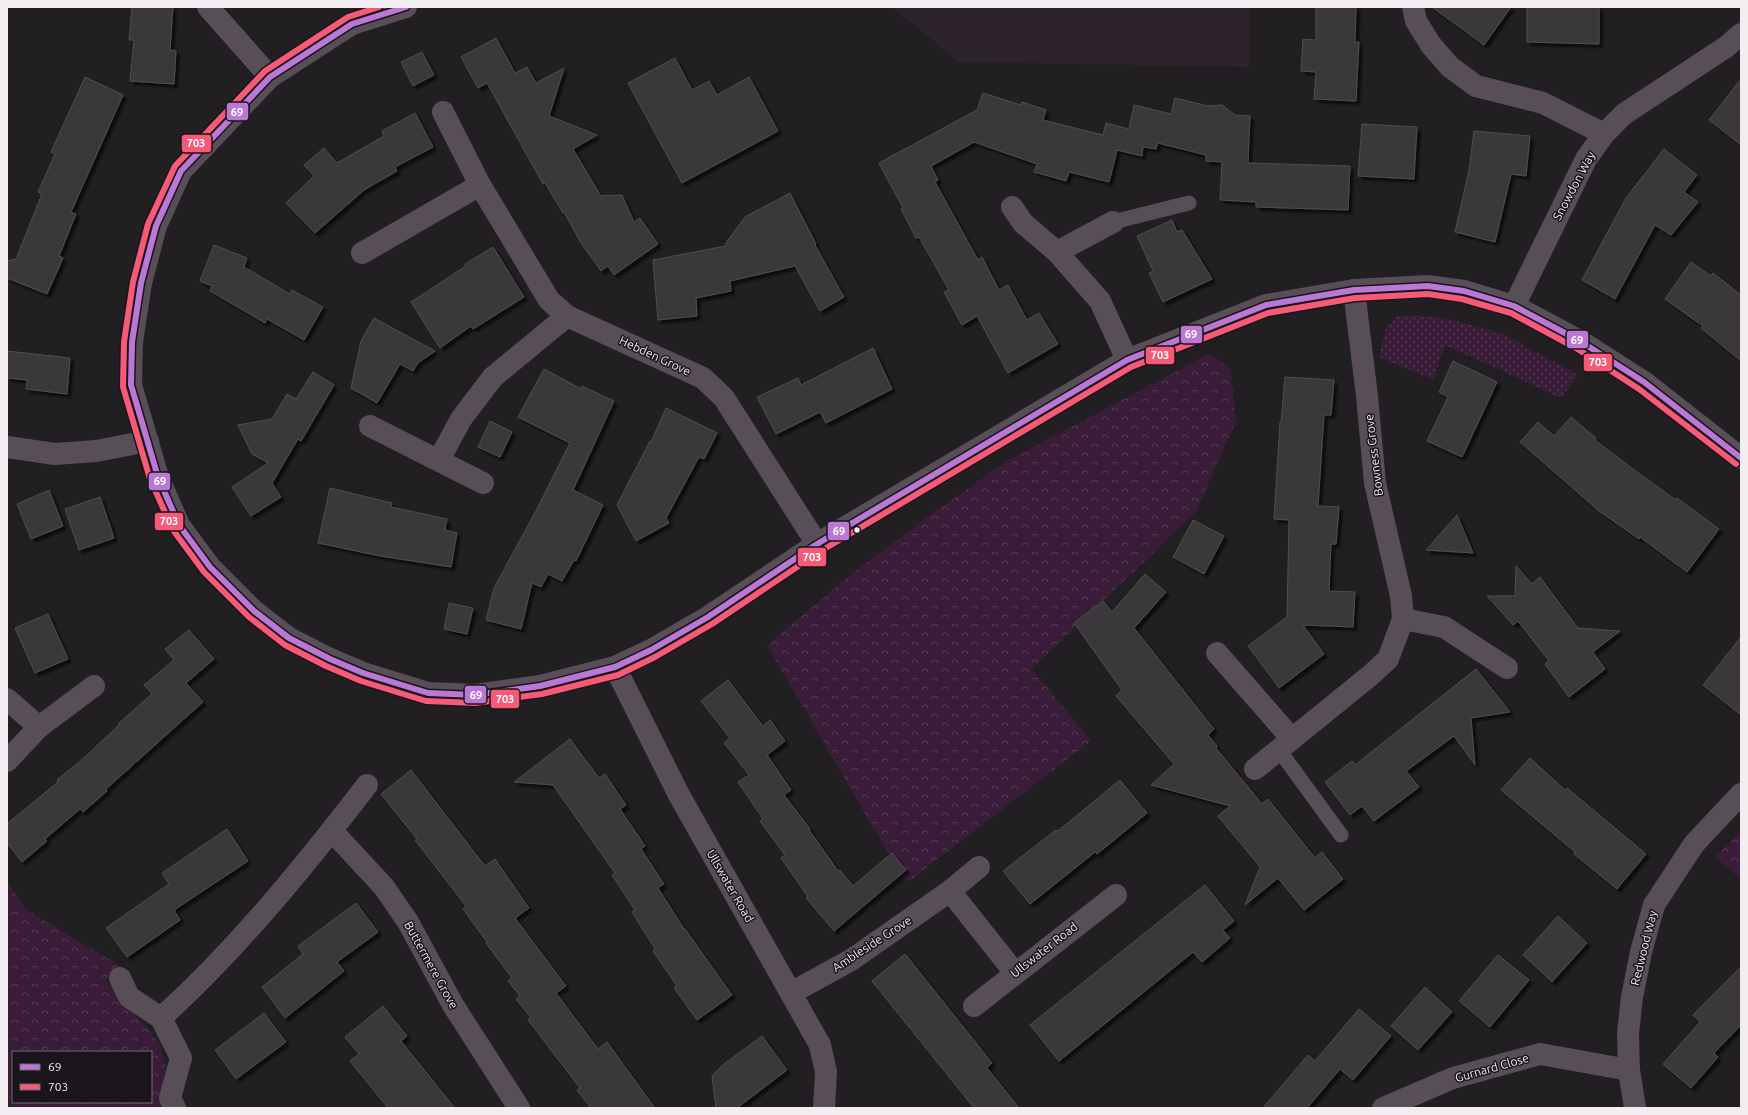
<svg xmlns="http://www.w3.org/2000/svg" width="1748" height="1115" viewBox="0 0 1748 1115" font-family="Ubuntu,sans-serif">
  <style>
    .built { fill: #2c232c }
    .grass { fill: url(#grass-dots) }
    .park { fill: url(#park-crowns); fill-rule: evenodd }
    .building { fill: #3b383b; stroke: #504d50; filter: url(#shadow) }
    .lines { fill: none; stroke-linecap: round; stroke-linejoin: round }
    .service { stroke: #574e57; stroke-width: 15 }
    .minor { stroke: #574e57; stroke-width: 22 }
    .bus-1-casing { stroke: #1a151a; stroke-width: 9 }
    .bus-2-casing { stroke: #1a151a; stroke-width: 9 }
    .bus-1 { stroke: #ba77d6; stroke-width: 6 }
    .bus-2 { stroke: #f75a77; stroke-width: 6 }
    .bus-dot { fill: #f1edf1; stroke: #1a151a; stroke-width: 1.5 }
    .labels { text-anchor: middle; stroke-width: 3; stroke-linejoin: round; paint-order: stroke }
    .street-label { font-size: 12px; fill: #f1edf1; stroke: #1a151a }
    .line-badge { stroke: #1a151a; stroke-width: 1.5 }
    .badge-label { font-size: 11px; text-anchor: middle; font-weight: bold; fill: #fff }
  </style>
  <defs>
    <pattern id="grass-dots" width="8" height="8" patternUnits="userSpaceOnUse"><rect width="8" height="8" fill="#381c38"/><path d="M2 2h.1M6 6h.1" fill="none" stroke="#553d55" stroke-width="1.8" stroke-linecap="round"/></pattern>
    <pattern id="park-crowns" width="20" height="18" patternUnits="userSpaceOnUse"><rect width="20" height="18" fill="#381c38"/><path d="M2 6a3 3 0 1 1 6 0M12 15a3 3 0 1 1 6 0" fill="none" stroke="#553d55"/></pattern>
    <filter id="shadow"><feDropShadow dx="3.5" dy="3.5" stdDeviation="1" flood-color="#0009"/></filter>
  </defs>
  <rect width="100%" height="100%" fill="#221f22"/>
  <!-- built -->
  <polygon class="built" points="892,7 1249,7 1250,67 959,62"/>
  <!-- grass -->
  <polygon class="grass" points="1412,315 1448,319 1503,334 1578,375 1561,398 1445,345 1433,380 1379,357 1386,328 1398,316"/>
  <!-- park -->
  <g class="park">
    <polygon points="1209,354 1230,368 1236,421 1196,512 1032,669 1091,741 908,882 879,838 767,645 854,572 922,521 1007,461"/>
    <polygon points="1741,831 1741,879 1715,857"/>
    <path d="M7,881L25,909L122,967L105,979L160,1044L167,1071L165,1108H7ZM13,1052H151V1102H13Z"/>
  </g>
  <!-- building -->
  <g class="building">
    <polygon points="132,7 173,7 170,50 176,51 174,84 130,81 134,40 129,40"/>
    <polygon points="1316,7 1356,7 1355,42 1359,42 1356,101 1314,99 1316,72 1301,71 1303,39 1316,40"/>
    <polygon points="1432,7 1511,7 1484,45"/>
    <polygon points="1527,7 1599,7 1599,44 1527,42"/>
    <polygon points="496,38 515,73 527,67 536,83 564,68 549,116 597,135 573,149 601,196 622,195 634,222 640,218 658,244 614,275 608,266 601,271 581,243 564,212 563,213 545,183 543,184 487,83 478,88 461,57"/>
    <polygon points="422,52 434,75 413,86 401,62"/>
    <polygon points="675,58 692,90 709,81 717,95 749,77 778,131 682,183 628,83"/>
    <polygon points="85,77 123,95 71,212 76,214 59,256 63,258 47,294 7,278 7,261 16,259 42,194 38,192 55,154 51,152"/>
    <polygon points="1741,79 1741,145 1709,120"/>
    <polygon points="983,93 1021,105 1022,102 1046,110 1043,120 1103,135 1106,123 1129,129 1134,105 1171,114 1175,98 1208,106 1222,105 1235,115 1250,116 1248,163 1350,166 1348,210 1256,207 1256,202 1220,200 1222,162 1206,161 1206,155 1158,143 1156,149 1143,147 1142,156 1117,150 1109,182 1069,172 1066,181 1034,172 1037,164 974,142 931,166 938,180 935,182 978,260 982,257 999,290 1008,285 1027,320 1039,313 1058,344 1008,373 977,316 962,325 944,292 949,290 919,237 916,238 901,209 903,208 879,163 977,110"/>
    <polygon points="415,113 433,147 395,167 397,171 364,190 315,233 286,203 314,176 304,165 324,148 337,163 384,136 382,131"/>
    <polygon points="1362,124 1417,127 1414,179 1358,176"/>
    <polygon points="1474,131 1530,136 1526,176 1511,174 1495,242 1455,232 1469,170"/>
    <polygon points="1664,149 1697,175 1684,192 1698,202 1671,235 1655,225 1615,299 1582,280 1626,198"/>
    <polygon points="790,193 816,244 815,245 844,297 820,311 795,266 730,281 731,291 696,298 697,316 658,320 653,260 726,246 726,243 745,217"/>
    <polygon points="1172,220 1177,232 1182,230 1212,279 1163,302 1149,273 1153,271 1137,236"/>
    <polygon points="214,245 247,258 244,267 290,294 292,290 323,307 304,340 267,319 265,323 210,291 212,286 200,281"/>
    <polygon points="493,247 524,297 473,329 471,326 440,348 411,302 466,266 465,264"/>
    <polygon points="1691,262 1711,276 1713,273 1741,295 1741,361 1701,328 1703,326 1665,299"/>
    <polygon points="374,318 435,351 418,363 413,371 400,364 377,403 351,388 361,341"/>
    <polygon points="873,348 892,389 826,423 820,412 776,434 757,397 798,378 801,385"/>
    <polygon points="7,351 70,358 67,394 26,389 27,380 7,378"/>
    <polygon points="1453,361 1497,382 1462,457 1427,441 1448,397 1439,392"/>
    <polygon points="544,369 581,389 582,386 614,401 573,490 603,505 576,561 574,560 562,581 548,574 541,587 532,583 521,629 486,620 494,588 537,509 570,443 518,417"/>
    <polygon points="313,372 334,385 301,441 298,439 272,483 281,497 251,516 232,487 268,463 252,454 238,425 272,419 287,394 296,399"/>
    <polygon points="1285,377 1334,380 1331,415 1324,415 1318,506 1339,507 1336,544 1331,544 1329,591 1355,592 1353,627 1303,625 1324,654 1279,688 1248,646 1287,617 1289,520 1274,519 1280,422 1281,422"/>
    <polygon points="666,408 717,433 704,459 699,457 666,518 669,523 636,541 617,505 650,441 651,442"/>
    <polygon points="1571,417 1596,438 1595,440 1637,472 1676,500 1677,498 1719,529 1687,572 1640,537 1639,539 1599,511 1520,442 1538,422 1554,436"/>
    <polygon points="490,421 512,432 500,457 478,447"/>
    <polygon points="330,488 392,503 391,507 447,519 445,530 457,533 451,567 380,556 318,543"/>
    <polygon points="49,490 63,526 31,539 17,504"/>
    <polygon points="100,497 114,538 79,550 65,509"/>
    <polygon points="1457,515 1473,553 1426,550"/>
    <polygon points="1193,520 1224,536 1204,574 1173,557"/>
    <polygon points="1516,566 1532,584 1540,577 1578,628 1620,631 1593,652 1605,669 1569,697 1545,664 1549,661 1518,621 1513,625 1487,596 1515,596"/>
    <polygon points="1145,574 1166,592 1134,628 1214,729 1208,735 1217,746 1216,748 1262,804 1268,799 1315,858 1322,852 1343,879 1304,910 1278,878 1245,905 1260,867 1218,816 1230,806 1151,785 1174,764 1116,696 1122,690 1074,623 1103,601 1112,612"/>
    <polygon points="449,603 473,608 467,634 444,629"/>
    <polygon points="48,614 68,659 35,673 15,628"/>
    <polygon points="189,630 214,659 186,683 203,702 106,789 107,791 83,812 80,809 45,839 47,841 22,862 7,843 7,824 58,782 57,780 85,757 119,725 118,724 152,694 144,685 174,660 165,649"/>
    <polygon points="1741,637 1741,715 1703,685"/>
    <polygon points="1476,669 1510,712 1471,718 1475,765 1454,736 1406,771 1419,787 1374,821 1362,806 1350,815 1325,782 1352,761 1355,765"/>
    <polygon points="728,680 763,726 770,720 785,741 767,755 791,790 784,795 810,829 809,830 838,871 840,870 853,886 892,853 906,870 834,931 806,898 808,897 781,858 785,855 760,821 763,819 738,782 749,775 724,743 730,738 701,701"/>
    <polygon points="570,739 599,778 605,774 626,805 620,809 645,846 641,849 664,884 658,888 684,929 685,929 732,995 697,1020 674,988 677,986 653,951 655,949 632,912 635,910 612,875 615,873 553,785 514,782"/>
    <polygon points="1530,758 1565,790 1567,788 1646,854 1617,889 1574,854 1575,852 1501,790"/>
    <polygon points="411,770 485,866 495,859 529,908 515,918 566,986 556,993 598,1049 607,1042 655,1108 591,1108 577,1090 580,1088 528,1020 531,1018 516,999 520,996 508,981 512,978 486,943 487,942 463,909 466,906 415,840 417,839 381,794"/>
    <polygon points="1120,780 1147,813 1097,854 1095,852 1030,904 1003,871 1056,830 1058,831"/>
    <polygon points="227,829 248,861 174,910 180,920 127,957 106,928 169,884 162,873"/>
    <polygon points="1205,885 1234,921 1223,930 1230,938 1202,962 1193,952 1059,1061 1030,1025"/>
    <polygon points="356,903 378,932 337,962 344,971 285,1018 262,987 303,954 298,946"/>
    <polygon points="1558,916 1587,943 1552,982 1523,955"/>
    <polygon points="905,954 992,1063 987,1068 1019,1108 974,1108 872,981"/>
    <polygon points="1498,955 1529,980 1490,1027 1459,1001"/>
    <polygon points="1741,967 1741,1025 1714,1053 1718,1057 1691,1088 1663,1064 1700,1022 1693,1015"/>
    <polygon points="1425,987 1452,1012 1418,1050 1391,1026"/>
    <polygon points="383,1006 407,1036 401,1041 455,1108 388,1108 350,1061 359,1054 345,1037"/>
    <polygon points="1359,1009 1391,1036 1353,1080 1340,1069 1307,1108 1263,1108 1308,1055 1315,1061"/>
    <polygon points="264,1013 286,1042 236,1079 215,1050"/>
    <polygon points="762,1036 787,1070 737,1108 716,1108 712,1076 724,1064"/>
  </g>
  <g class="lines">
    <!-- service -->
    <g class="service">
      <polyline points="1113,222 1189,203"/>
      <polyline points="1279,750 1341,835"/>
    </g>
    <!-- minor -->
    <g class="minor">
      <polyline points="208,7 270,77"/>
      <polyline points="406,7 352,24 270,77 181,171 156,226 141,283 132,342 131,385 158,477 179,525 210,567 254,611 289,638 330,659 363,673 428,693 475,695 540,686 615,667 651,650 708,617 817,544 1127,360 1266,305 1354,290 1428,286 1464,291 1514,306 1580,341 1644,382 1741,458"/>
      <polyline points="1413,7 1416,21 1431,45 1450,67 1476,86 1543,103 1604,134"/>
      <polyline points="443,112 480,185 549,300 567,316 703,378 724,398 817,544"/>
      <polyline points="1012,207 1023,223 1057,252 1100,301 1127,360"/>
      <polyline points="1057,252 1113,222"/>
      <polyline points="362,253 480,185"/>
      <polyline points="1514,306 1586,159 1604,134 1624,114 1726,47 1741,34"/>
      <polyline points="370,426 483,483"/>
      <polyline points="7,447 55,454 96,451 148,441"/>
      <polyline points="439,460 461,419 493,377 567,316"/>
      <polyline points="1403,619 1444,627 1507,668"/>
      <polyline points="1217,653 1292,739 1255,769"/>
      <polyline points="615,667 679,795 820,1045 826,1072 824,1108"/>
      <polyline points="7,699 39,727"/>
      <polyline points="1292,739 1372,674 1388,659 1403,619 1401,596 1375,483 1367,396 1354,290"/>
      <polyline points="7,761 39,727 94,686"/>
      <polyline points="332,831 384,887 408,922 453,1005 519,1108"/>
      <polyline points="950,891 1015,973"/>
      <polyline points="120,978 129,997 161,1018 181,1058 170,1098 175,1108"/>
      <polyline points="791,993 851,960 950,891 979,867"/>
      <polyline points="974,1006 1116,895"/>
      <path d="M161,1018C238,948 303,868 367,785"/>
      <polyline points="1383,1108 1453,1078 1540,1054 1629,1070"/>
      <polyline points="1635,1108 1629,1070 1628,1033 1632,997 1641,952 1654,905 1694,844 1741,794"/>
    </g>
    <defs>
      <polyline id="bus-1" points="406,7 352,24 270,77 181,171 156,226 141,283 132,342 131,385 158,477 179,525 210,567 254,611 289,638 330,659 363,673 428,693 475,695 540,686 615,667 651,650 708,617 817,544 1127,360 1266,305 1354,290 1428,286 1464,291 1514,306 1580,341 1644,382 1741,458"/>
      <polyline id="bus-2" points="379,7 348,17 265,71 175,166 148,224 133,282 124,342 123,387 150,479 173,530 204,572 249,617 285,645 326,666 361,681 426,701 475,703 542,694 618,675 655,657 712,624 821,551 1131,367 1268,313 1355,298 1428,294 1462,299 1511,313 1576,348 1639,389 1736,464"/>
    </defs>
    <!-- bus-1 casing -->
    <use href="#bus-1" class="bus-1-casing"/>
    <!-- bus-2 casing -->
    <use href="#bus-2" class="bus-2-casing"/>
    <!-- bus-1 -->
    <use href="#bus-1" class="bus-1"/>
    <!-- bus-2 -->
    <use href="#bus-2" class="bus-2"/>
  </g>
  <!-- markers -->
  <circle class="bus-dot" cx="857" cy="530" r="3.5"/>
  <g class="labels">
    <!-- street labels -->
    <g class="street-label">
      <text transform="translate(1574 186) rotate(-62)" y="4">Snowdon Way</text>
      <text transform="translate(655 356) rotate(25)" y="4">Hebden Grove</text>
      <text transform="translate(1374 455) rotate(-97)" y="4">Bowness Grove</text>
      <text transform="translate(730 886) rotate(60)" y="4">Ullswater Road</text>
      <text transform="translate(872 944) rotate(-33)" y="4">Ambleside Grove</text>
      <text transform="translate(1644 948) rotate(-76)" y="4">Redwood Way</text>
      <text transform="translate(1044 950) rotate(-38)" y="4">Ullswater Road</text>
      <text transform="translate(431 965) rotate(61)" y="4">Buttermere Grove</text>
      <text transform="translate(1492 1068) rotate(-16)" y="4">Gurnard Close</text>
    </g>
  </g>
  <g class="line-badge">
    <rect x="226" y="102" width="23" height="19" rx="4" fill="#ba77d6"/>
    <rect x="181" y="134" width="31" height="19" rx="4" fill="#f75a77"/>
    <rect x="1180" y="325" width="23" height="19" rx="4" fill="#ba77d6"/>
    <rect x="1566" y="330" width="23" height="19" rx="4" fill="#ba77d6"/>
    <rect x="1145" y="346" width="30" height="19" rx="4" fill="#f75a77"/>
    <rect x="1583" y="353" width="30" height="19" rx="4" fill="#f75a77"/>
    <rect x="148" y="472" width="23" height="19" rx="4" fill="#ba77d6"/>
    <rect x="154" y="512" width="30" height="19" rx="4" fill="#f75a77"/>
    <rect x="827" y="521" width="23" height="20" rx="4" fill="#ba77d6"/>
    <rect x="797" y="547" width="30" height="20" rx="4" fill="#f75a77"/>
    <rect x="464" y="685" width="23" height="19" rx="4" fill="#ba77d6"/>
    <rect x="490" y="689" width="30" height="20" rx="4" fill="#f75a77"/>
  </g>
  <g class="badge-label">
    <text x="237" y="116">69</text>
    <text x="196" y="147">703</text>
    <text x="1191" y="338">69</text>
    <text x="1577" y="344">69</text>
    <text x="1160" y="359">703</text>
    <text x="1598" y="366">703</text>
    <text x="160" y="485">69</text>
    <text x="169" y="525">703</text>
    <text x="839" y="535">69</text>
    <text x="812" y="561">703</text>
    <text x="476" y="699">69</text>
    <text x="505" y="703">703</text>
  </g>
  <!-- border -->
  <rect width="1748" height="1115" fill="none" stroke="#f1edf1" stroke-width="16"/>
  <!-- legend -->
  <rect x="12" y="1051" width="140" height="52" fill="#1a151a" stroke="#706b70"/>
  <rect x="20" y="1064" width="20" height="6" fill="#ba77d6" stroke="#706b70"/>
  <text x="48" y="1071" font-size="12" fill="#f1edf1">69</text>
  <rect x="20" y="1084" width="20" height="6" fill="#f75a77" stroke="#706b70"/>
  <text x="48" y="1091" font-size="12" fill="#f1edf1">703</text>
</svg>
